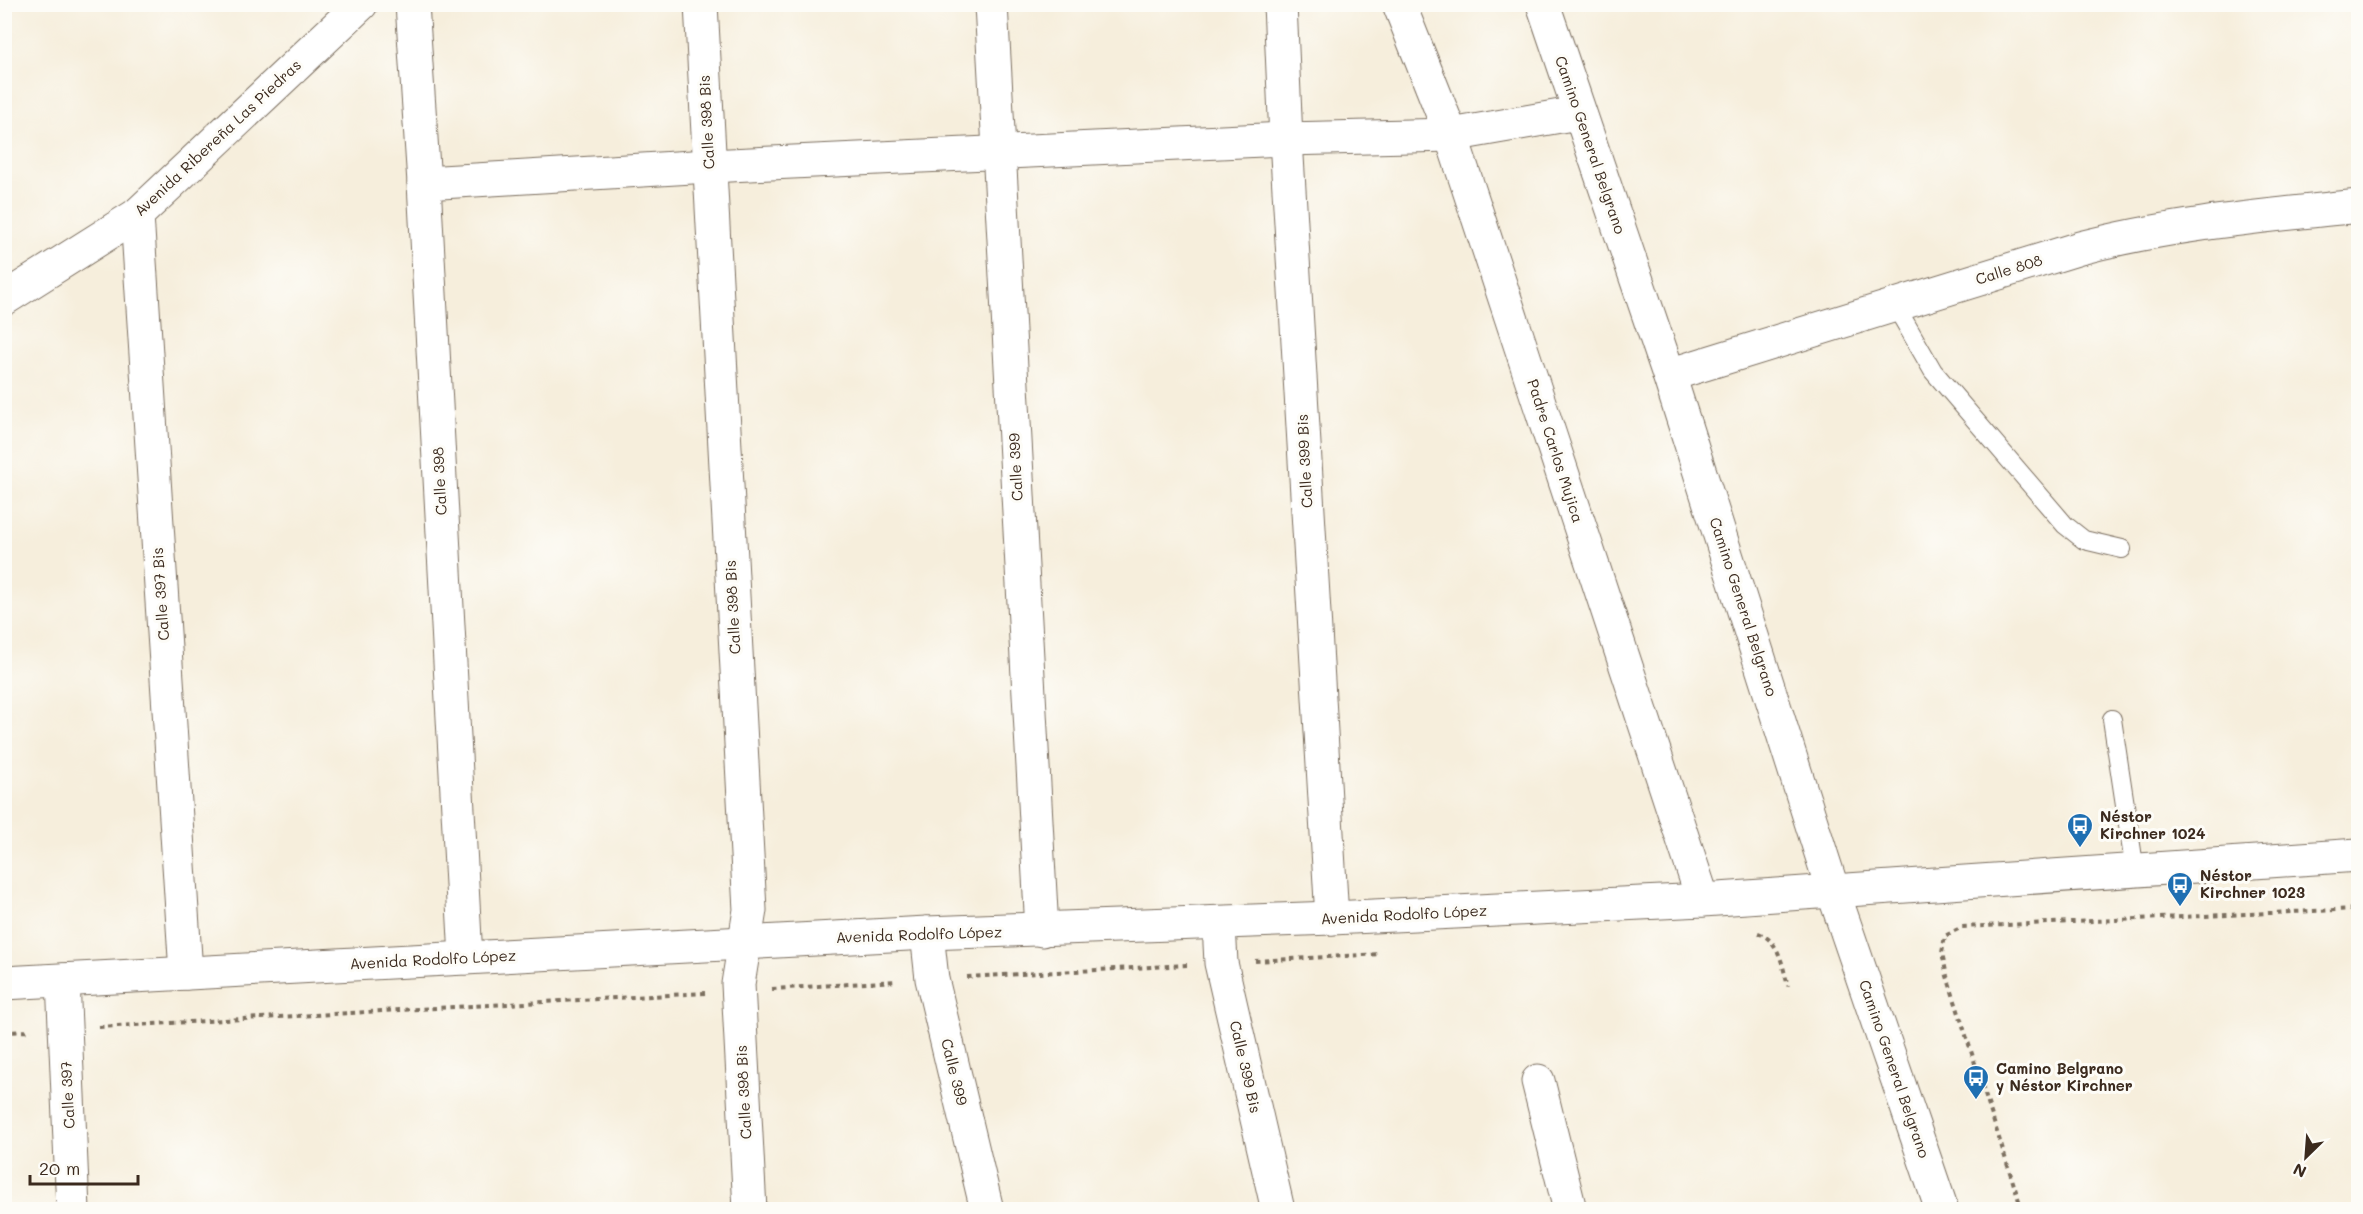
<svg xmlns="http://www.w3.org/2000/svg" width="2363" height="1214" viewBox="0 0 2363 1214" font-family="Mali,sans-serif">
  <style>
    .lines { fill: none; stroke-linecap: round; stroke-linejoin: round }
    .service-casing { stroke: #7c6f60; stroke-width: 20 }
    .minor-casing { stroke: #7c6f60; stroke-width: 35 }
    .tertiary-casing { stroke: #7c6f60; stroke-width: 35 }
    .secondary-casing { stroke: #7c6f60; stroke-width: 35 }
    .primary-casing { stroke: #7c6f60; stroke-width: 35 }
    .path { stroke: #7c6f60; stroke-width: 4; stroke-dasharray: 4.5 4.5; stroke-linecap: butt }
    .service { stroke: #fff; stroke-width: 18 }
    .minor { stroke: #fff; stroke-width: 33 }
    .tertiary { stroke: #fff; stroke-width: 33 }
    .secondary { stroke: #fff; stroke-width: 33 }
    .primary { stroke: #fff; stroke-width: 33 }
    .labels { text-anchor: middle; stroke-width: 6; stroke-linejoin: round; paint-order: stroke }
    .street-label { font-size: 15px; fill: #3b2a1e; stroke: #fdfcf7 }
    .poi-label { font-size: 15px; font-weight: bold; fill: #3b2a1e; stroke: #fdfcf7; text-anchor: start }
  </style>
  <rect width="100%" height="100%" fill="#fdfcf7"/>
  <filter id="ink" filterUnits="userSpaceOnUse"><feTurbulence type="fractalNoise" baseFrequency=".0167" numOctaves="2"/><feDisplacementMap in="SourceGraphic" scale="12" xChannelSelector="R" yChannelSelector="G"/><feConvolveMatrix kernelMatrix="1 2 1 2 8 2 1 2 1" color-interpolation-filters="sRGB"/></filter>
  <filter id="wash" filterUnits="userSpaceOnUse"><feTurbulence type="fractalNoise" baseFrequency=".008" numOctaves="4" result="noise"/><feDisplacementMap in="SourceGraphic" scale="24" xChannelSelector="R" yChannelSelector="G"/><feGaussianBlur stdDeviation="1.35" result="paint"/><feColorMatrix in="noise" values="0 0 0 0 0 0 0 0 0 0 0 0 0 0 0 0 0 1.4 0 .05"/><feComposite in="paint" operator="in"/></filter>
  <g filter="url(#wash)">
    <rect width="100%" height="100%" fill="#f6eedc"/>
  </g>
  <g filter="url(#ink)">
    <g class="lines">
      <defs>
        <g id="service">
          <polyline points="1895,305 1933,371 2065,525 2084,540 2122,549"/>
          <polyline points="2112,719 2135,871"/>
        </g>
        <g id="minor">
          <polyline points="412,4 424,183 466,958"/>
          <polyline points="701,4 750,910 738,984 750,1210"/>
          <polyline points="991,4 1042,930"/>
          <polyline points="1280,4 1286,139 1332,918"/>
          <polyline points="1399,4 1451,135 1703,900"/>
          <polyline points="424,183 709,166 1286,139 1451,135 1578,113"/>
          <polyline points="137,215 186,973"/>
          <polyline points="4,299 137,215 361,4"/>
          <path d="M1669,375L2080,248C2171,224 2265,216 2358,206"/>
          <polyline points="1219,924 1221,963 1278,1210"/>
          <polyline points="927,933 932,979 987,1210"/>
          <polyline points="63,980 73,1210"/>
          <polyline points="1538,1081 1570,1210"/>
        </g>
        <polyline id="tertiary" points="4,983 927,933 1332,918 1703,900 1833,891"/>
        <polyline id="secondary" points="1833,891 2358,855"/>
        <polyline id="primary" points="1543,4 1669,375 1833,891 1942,1210"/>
      </defs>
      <!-- service casing -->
      <use href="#service" class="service-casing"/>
      <!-- minor casing -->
      <use href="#minor" class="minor-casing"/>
      <!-- tertiary casing -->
      <use href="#tertiary" class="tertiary-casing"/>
      <!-- secondary casing -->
      <use href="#secondary" class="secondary-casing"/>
      <!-- primary casing -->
      <use href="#primary" class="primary-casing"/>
      <!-- path -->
      <g class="path">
        <path d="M1758,933C1780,941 1782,965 1788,986"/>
        <polyline points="1255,961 1379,954"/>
        <polyline points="967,977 1187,965"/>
        <polyline points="772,989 897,981"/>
        <polyline points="99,1027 705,993"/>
        <polyline points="4,1032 31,1031"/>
        <polyline points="2022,1210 1947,976 1942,953 1945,936 1962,927 2358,909"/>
      </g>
      <!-- service -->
      <use href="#service" class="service"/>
      <!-- minor -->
      <use href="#minor" class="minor"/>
      <!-- tertiary -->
      <use href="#tertiary" class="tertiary"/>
      <!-- secondary -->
      <use href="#secondary" class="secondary"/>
      <!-- primary -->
      <use href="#primary" class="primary"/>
    </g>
  </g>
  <!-- icons -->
  <defs>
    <symbol id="bus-pin" viewBox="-11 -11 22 30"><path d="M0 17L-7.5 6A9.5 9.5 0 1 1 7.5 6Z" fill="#1f6fb2" stroke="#fdfcf7"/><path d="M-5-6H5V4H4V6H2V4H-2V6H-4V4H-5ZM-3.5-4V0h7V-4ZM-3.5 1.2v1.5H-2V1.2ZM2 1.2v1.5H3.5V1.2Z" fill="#fff"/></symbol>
  </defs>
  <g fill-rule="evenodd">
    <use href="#bus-pin" x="2065" y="811" width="30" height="40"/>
    <use href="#bus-pin" x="2165" y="870" width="30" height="40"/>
    <use href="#bus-pin" x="1961" y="1063" width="30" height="40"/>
  </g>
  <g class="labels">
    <!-- street labels -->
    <g class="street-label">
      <text transform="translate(707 122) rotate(-93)" y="5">Calle 398 Bis</text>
      <text transform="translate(218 138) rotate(-43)" y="5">Avenida Ribereña Las Piedras</text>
      <text transform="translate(1590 145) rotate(71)" y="5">Camino General Belgrano</text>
      <text transform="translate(2009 270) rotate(-17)" y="5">Calle 808</text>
      <text transform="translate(1555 451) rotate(72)" y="5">Padre Carlos Mujica</text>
      <text transform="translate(1305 461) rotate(-93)" y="5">Calle 399 Bis</text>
      <text transform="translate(1016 467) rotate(-93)" y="5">Calle 399</text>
      <text transform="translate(440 481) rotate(-93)" y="5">Calle 398</text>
      <text transform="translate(161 594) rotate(-94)" y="5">Calle 397 Bis</text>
      <text transform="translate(733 607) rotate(-93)" y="5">Calle 398 Bis</text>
      <text transform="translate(1743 607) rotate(72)" y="5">Camino General Belgrano</text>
      <text transform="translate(1404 915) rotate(-3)" y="5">Avenida Rodolfo López</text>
      <text transform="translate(919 935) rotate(-2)" y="5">Avenida Rodolfo López</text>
      <text transform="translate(433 960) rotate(-3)" y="5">Avenida Rodolfo López</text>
      <text transform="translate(1245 1067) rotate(77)" y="5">Calle 399 Bis</text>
      <text transform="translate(1894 1069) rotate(71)" y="5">Camino General Belgrano</text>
      <text transform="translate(954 1072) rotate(76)" y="5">Calle 399</text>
      <text transform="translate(744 1092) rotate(-93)" y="5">Calle 398 Bis</text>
      <text transform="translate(68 1095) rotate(-93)" y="5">Calle 397</text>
    </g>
    <!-- poi labels -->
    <g class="poi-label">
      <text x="2100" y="822">Néstor<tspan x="2100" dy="17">Kirchner 1024</tspan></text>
      <text x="2200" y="881">Néstor<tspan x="2200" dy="17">Kirchner 1023</tspan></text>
      <text x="1996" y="1074">Camino Belgrano<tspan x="1996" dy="17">y Néstor Kirchner</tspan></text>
    </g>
  </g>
  <!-- margin -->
  <rect width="2363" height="1214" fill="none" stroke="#fdfcf7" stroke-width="24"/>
  <!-- north arrow -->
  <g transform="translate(2306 1157) rotate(205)" stroke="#fdfcf7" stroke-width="4.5" paint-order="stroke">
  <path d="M0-4.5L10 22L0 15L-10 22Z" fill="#3b2a1e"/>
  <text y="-9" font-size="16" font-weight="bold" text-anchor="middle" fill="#3b2a1e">N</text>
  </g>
  <!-- scale -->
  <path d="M30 1175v9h108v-9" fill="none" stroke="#3b2a1e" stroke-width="3"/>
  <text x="39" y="1175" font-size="18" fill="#3b2a1e" stroke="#fdfcf7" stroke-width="4.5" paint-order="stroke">20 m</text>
</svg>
